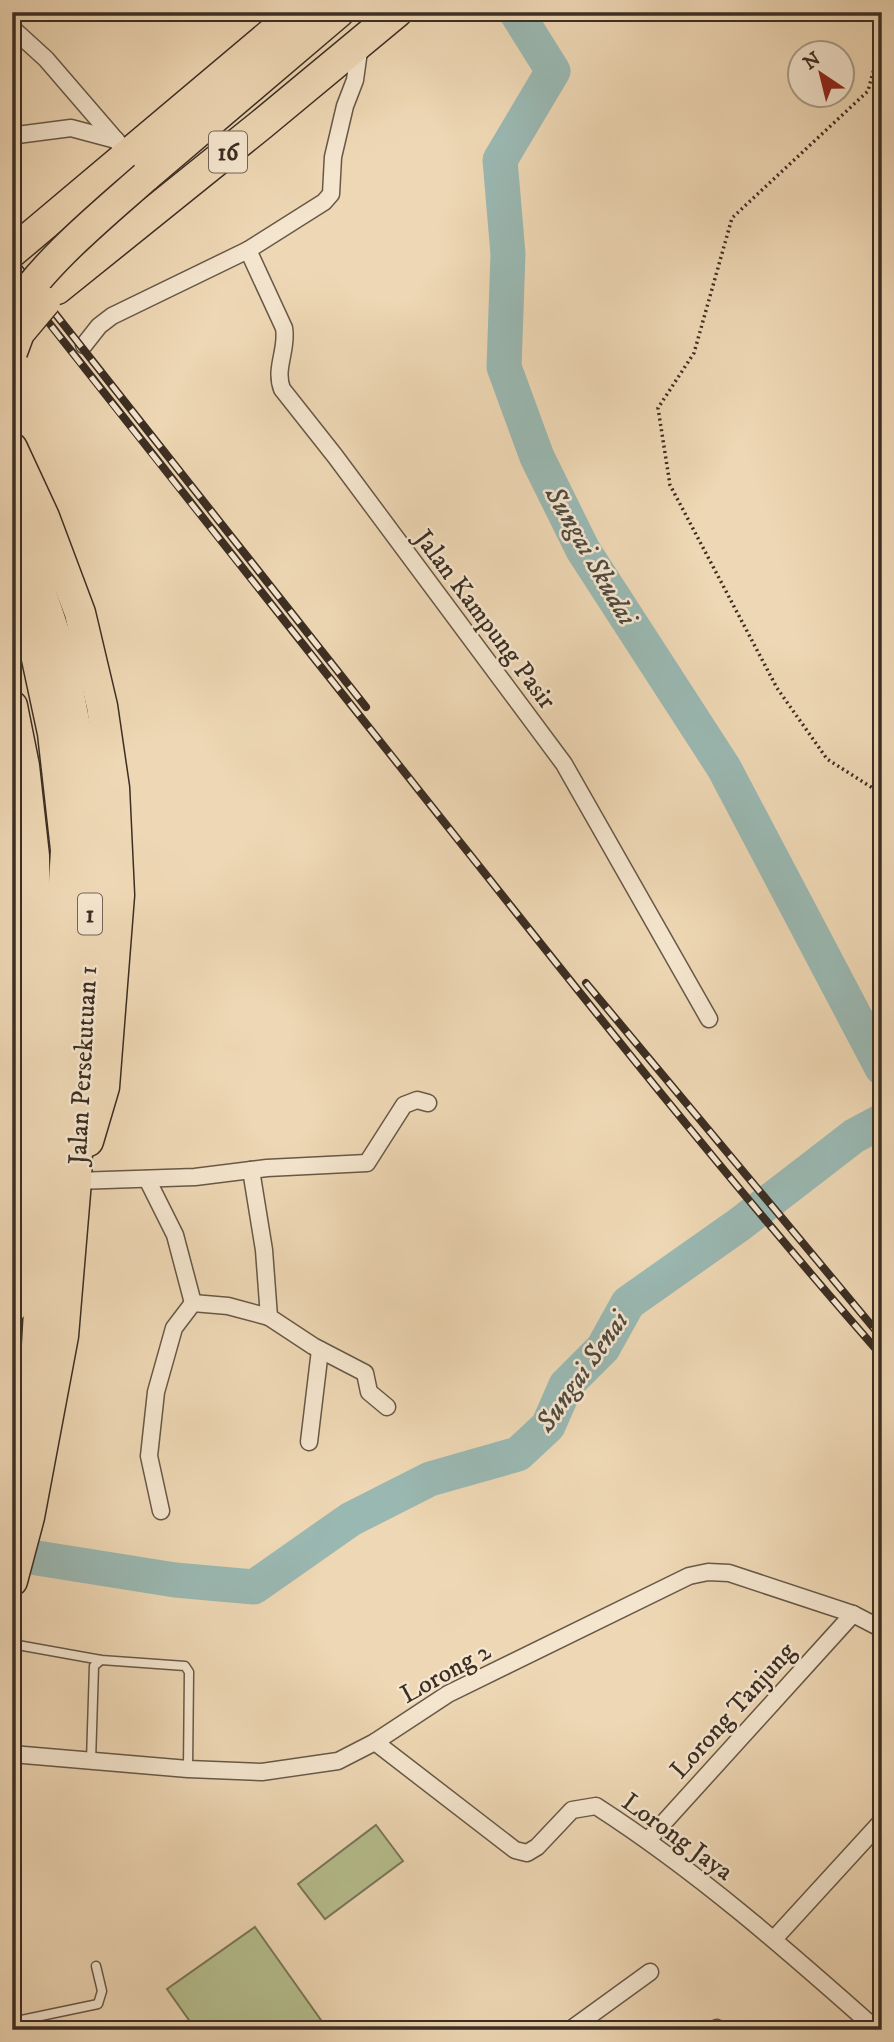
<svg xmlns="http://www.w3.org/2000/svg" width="894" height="2042" viewBox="0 0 894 2042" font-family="'IM FELL DW Pica',serif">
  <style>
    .pitch { fill: #b6bf8f; stroke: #797659; stroke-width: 2 }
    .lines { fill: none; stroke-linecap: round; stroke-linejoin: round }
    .river { stroke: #9ab8b2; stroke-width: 35 }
    .lane-casing { stroke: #685847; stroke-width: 11 }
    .street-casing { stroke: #685847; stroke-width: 19 }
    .highway-casing { stroke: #3c2e23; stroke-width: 33 }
    .path { stroke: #3c2e23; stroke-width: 3.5; stroke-dasharray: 2 3.5; stroke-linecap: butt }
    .lane { stroke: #f4e5ce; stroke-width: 8 }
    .street { stroke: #f4e5ce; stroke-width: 16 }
    .highway { stroke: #eed7b4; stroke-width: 30 }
    .rail-casing { stroke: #3c2e23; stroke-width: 8 }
    .rail { stroke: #f4e5ce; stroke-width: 5; stroke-dasharray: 16; stroke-linecap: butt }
    .highway-bridge-casing { stroke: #3c2e23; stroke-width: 33; stroke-linecap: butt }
    .highway-bridge { stroke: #eed7b4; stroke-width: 30 }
    .labels { text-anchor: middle; stroke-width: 5; stroke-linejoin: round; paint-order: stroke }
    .shield { fill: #f4e5ce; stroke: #736556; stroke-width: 2 }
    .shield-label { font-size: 24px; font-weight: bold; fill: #3c2e23 }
    .street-label { font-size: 26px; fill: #3c2e23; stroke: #f4e5ce }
    .water-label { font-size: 28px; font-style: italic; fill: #4f4a40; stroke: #f4e5ce }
  </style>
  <rect width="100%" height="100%" fill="#eed7b4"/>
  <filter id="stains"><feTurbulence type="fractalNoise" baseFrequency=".00286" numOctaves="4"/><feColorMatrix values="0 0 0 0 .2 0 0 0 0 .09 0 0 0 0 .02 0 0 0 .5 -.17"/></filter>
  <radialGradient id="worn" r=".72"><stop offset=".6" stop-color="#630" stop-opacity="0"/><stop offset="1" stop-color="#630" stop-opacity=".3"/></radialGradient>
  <!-- pitch -->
  <g class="pitch">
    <polygon points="376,1825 403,1861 325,1919 298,1884"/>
    <polygon points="255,1927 328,2030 196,2030 167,1989"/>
  </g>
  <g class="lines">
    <!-- river -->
    <g class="river">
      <polyline points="516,12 553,71 500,160 508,254 504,367 537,457 583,550 724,768 882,1068"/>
      <polyline points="12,1554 175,1580 254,1587 351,1519 430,1479 518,1454 548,1426 566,1385 603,1348 628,1303 740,1224 854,1136 882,1121"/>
    </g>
    <defs>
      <g id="lane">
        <polyline points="12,1644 101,1660 185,1666 189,1672 188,1769"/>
        <polyline points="91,1761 94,1666 101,1660"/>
        <polyline points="12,2022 98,2004 102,1991 96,1966"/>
      </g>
      <g id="street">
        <polyline points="12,28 46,59 127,153"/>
        <polyline points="17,135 71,128 116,140"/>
        <path d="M248,250L284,328C288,349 274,368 282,389L335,456L564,764L709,1019"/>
        <polyline points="84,345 99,326 112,316 248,250 324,202 331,194 333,157 345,106 355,80 360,44"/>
        <polyline points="251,1170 264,1250 269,1317 313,1346 365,1373 369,1392 387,1407"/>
        <polyline points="147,1179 175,1235 193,1303"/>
        <polyline points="76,1181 195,1177 267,1168 367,1163 404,1105 417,1100 428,1103"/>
        <polyline points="309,1442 320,1350"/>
        <polyline points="161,1511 149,1456 156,1392 174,1328 193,1303 228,1306 269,1317"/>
        <path d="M375,1742L515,1850L527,1853L537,1847L572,1810L596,1806C697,1871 787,1950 877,2030"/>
        <polyline points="12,1754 188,1769 262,1772 338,1761 375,1742 448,1694 689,1576 708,1572 729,1573 853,1614 882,1629"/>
        <polyline points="648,1840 853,1614"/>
        <polyline points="774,1939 882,1821"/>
        <polyline points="570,2030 650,1972"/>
        <polyline points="714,2030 717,2028"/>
      </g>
      <g id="highway">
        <polyline points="145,177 339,12"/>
        <polyline points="12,252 297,12"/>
        <polyline points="57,289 262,124 397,12"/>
        <polyline points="12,448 44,517 80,613 102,706 114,788 119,895 104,1087 88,1141"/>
        <polyline points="12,512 22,536 60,650 87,786 91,900 79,1080 76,1181 63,1336 29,1517 12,1581"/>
        <polyline points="12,580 33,640 53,733 66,850 32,1431 12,1482"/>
        <polyline points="12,706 24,766 34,856 37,998 25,1082 12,1307"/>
      </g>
    </defs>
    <!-- lane casing -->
    <use href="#lane" class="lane-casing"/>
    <!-- street casing -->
    <use href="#street" class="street-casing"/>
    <!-- highway casing -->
    <use href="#highway" class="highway-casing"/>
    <!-- path -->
    <polyline class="path" points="882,39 868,91 732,218 694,353 658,408 670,485 777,688 827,759 882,794"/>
    <!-- lane -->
    <use href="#lane" class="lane"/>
    <!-- street -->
    <use href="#street" class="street"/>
    <!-- highway -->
    <use href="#highway" class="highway"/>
    <defs>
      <g id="rail">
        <polyline points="12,259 366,707"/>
        <path d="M12,276C155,459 300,640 444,822C587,1002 730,1183 882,1356"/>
        <polyline points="586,983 882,1338"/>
      </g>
    </defs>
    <!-- rail casing -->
    <use href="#rail" class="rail-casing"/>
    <!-- rail -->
    <use href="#rail" class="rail"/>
    <defs>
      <g id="highway-bridge">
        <path d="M12,313C43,263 101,216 145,177"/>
        <polyline points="12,352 19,333 45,302"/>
      </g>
    </defs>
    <!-- highway-bridge casing -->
    <use href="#highway-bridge" class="highway-bridge-casing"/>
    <!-- highway-bridge -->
    <use href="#highway-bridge" class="highway-bridge"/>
  </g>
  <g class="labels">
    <!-- shield labels -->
    <g class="shield">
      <rect x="209" y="131.5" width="38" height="41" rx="5"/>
      <rect x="78" y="893.5" width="24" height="41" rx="5"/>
    </g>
    <g class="shield-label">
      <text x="228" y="160">16</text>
      <text x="90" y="922">1</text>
    </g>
    <!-- street labels -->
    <g class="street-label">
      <text transform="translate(486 619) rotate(53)" y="9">Jalan Kampung Pasir</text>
      <text transform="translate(82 1065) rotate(-87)" y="9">Jalan Persekutuan 1</text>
      <text transform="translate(445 1672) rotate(-29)" y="9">Lorong 2</text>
      <text transform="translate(732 1710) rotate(-48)" y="9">Lorong Tanjung</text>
      <text transform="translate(678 1836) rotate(36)" y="9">Lorong Jaya</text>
    </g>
    <!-- water labels -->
    <g class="water-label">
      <text transform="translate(592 555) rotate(60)" y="10">Sungai Skudai</text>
      <text transform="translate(581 1371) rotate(-55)" y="10">Sungai Senai</text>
    </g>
  </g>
  <!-- margin -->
  <rect width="894" height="2042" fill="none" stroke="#eed7b4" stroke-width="42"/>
  <rect x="14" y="14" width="866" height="2014" fill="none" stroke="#3c2e23" stroke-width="3.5"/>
  <rect x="21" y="21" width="852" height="2000" fill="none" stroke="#3c2e23" stroke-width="2"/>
  <!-- north arrow -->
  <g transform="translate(821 74) rotate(325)"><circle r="33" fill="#f4e5ce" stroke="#aa9c8a" stroke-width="2"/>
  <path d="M0-5L12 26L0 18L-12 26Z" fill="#8f2418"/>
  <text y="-10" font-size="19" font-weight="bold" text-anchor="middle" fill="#3c2e23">N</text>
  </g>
  <rect width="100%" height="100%" filter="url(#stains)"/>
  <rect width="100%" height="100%" fill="url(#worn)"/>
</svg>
